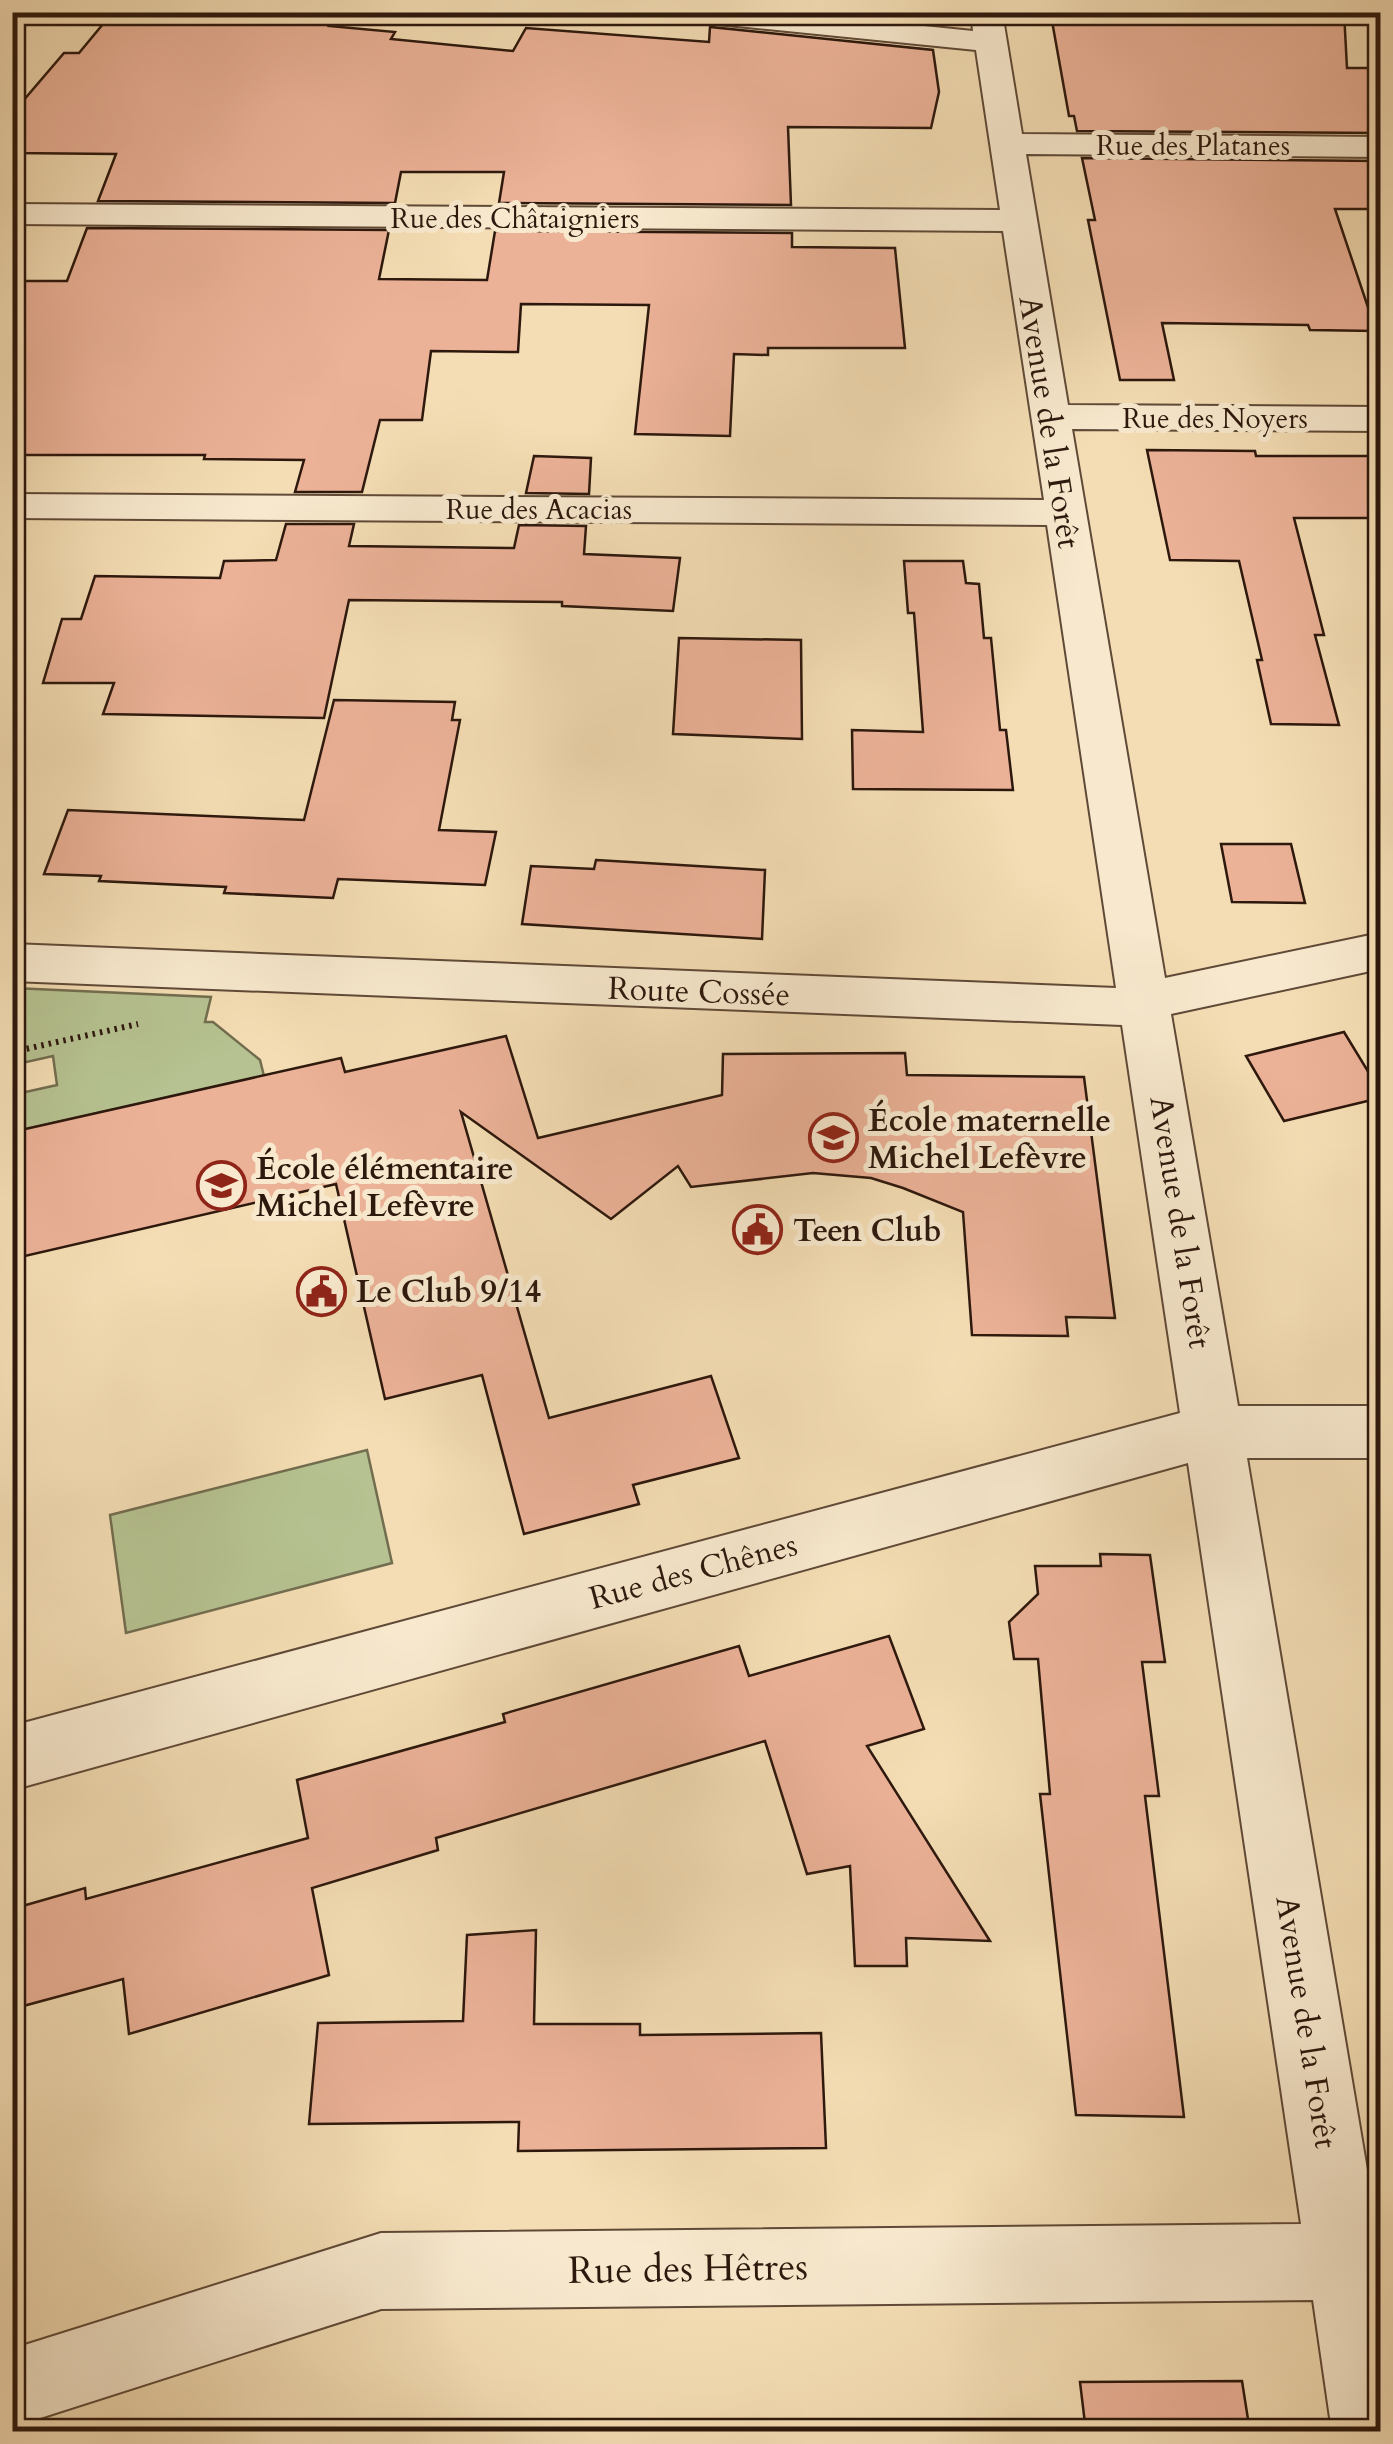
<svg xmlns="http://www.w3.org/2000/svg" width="1393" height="2444" viewBox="0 0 1393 2444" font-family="Cardo,serif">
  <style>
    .green { fill: #b6c291; stroke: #726d4f; stroke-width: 2.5 }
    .building { fill: #ecb298; stroke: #2d180d; stroke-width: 2.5 }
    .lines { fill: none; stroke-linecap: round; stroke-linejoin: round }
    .minor-casing { stroke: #5f4937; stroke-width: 4 }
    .path { stroke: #2d180d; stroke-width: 6; stroke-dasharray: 2.5 5; stroke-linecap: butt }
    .minor { fill: #f8e9ce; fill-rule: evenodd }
    .labels { text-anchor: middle; stroke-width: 10; stroke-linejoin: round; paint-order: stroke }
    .far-street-label { font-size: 28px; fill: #2d180d; stroke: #f8e9ce }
    .street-label { font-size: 32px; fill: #2d180d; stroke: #f8e9ce }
    .poi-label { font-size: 32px; font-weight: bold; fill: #2d180d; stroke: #f8e9ce; text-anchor: start }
    .near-street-label { font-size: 38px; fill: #2d180d; stroke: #f8e9ce }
  </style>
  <rect width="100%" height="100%" fill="#f4ddb4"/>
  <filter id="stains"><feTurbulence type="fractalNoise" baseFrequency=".002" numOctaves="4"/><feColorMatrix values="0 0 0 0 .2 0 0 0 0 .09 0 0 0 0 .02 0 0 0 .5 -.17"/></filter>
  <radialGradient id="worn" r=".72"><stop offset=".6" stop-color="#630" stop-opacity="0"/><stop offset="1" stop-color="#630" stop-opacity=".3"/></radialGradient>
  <!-- green -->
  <g class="green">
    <polygon points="13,988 211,997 205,1022 213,1022 260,1060 264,1076 13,1132 12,1095 57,1085 53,1056 13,1065"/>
    <polygon points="367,1450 392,1563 126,1633 110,1515"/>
  </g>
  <!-- building -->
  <g class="building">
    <polygon points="113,12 338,12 329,26 395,32 391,39 513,51 526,28 709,42 710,27 933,50 939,92 931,128 788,127 791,205 499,203 504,172 401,172 395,203 98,201 116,154 12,153 12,124 23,101 64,53 79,53"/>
    <polygon points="828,12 929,12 930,23"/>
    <polygon points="1134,12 1344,12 1347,68 1380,68 1380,133 1077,131 1074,116 1069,116 1052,21 1140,21"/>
    <polygon points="1082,158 1380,161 1380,209 1335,209 1376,331 1310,330 1308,325 1162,323 1174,380 1120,380 1088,220 1095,220"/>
    <polygon points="87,228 389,230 379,279 487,280 495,231 792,233 792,247 895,248 905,348 768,348 768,355 734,354 730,436 635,434 649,305 521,304 518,352 431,351 422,420 380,420 362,492 295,492 304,460 204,459 205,455 12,455 12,281 67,281"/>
    <polygon points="1147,450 1255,451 1256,456 1380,456 1380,518 1294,518 1324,635 1315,635 1339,725 1271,724 1257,660 1262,660 1239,561 1170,560"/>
    <polygon points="534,456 591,458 589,494 526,493"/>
    <polygon points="286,524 354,524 349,546 514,548 519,525 586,526 584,554 680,558 673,611 562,606 562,602 349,600 324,718 103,714 114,683 43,683 62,619 81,619 95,576 220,578 224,561 276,560"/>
    <polygon points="904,561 963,561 966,583 979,584 984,638 991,638 1000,730 1006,730 1013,790 853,789 852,730 923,732 914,613 908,613"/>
    <polygon points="679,638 801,640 802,739 673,734"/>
    <polygon points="334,700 455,702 452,720 460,720 439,830 496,832 485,885 338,879 333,898 224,893 226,887 99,881 101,876 44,874 68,810 304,820"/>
    <polygon points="1221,844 1291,844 1305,903 1232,902"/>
    <polygon points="596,860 765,870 762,939 522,924 531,866 594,869"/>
    <polygon points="1344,1032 1380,1091 1380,1098 1284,1121 1246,1056"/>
    <polygon points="506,1036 538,1138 722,1095 723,1054 905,1053 907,1075 1084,1077 1115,1318 1066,1317 1068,1336 972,1335 963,1212 903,1188 871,1178 813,1173 691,1187 678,1166 611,1219 461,1112 549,1418 711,1376 739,1458 633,1485 639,1504 524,1534 482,1375 385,1399 336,1184 12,1259 12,1132 341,1058 345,1072"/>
    <polygon points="1100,1554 1150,1555 1165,1662 1142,1662 1159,1796 1145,1796 1184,2117 1076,2115 1040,1794 1050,1794 1038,1659 1014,1659 1009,1622 1038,1594 1035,1566 1101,1566"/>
    <polygon points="889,1636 924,1729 867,1746 990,1941 906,1938 907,1966 855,1966 850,1866 807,1874 765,1741 436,1838 438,1850 312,1888 329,1975 129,2034 123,1979 12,2009 12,1909 85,1888 86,1899 308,1838 297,1780 505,1722 503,1714 739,1646 749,1676"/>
    <polygon points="536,1930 534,2024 640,2024 640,2035 821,2033 826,2148 518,2151 519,2122 309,2124 318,2023 463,2021 467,1935"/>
    <polygon points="1242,2381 1250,2432 1086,2432 1080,2382"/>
  </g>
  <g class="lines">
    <defs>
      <polygon id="minor" points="671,12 786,12 973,31 971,12 1002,12 1022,134 1380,137 1380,157 1026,154 1068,405 1380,407 1380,431 1072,429 1165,978 1380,933 1380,969 1171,1014 1238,1406 1380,1406 1380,1458 1247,1458 1376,2223 1380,2223 1380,2432 1332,2432 1313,2300 381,2309 12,2427 12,2349 381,2233 1301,2224 1188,1463 12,1790 12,1726 1180,1413 1122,1025 12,981 12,944 1116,988 1047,525 12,518 12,494 1044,500 1003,231 12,224 12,204 1000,210 976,50 686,21 675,19"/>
    </defs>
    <!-- minor casing -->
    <use href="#minor" class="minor-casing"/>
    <!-- path -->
    <g class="path">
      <polyline points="12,1022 23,1022"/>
      <polyline points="12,1052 138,1024"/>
    </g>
    <!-- minor -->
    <use href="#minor" class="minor"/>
  </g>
  <!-- icons -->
  <defs>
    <symbol id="school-ring" viewBox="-11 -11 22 22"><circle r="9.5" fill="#f8e9ce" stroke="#8f2418" stroke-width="1.5"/><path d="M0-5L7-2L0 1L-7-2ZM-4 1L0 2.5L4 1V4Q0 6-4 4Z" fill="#8f2418"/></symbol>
    <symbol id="civic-ring" viewBox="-11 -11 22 22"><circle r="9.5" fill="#f8e9ce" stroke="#8f2418" stroke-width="1.5"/><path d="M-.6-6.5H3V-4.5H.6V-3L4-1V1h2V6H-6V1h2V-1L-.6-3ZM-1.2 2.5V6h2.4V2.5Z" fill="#8f2418"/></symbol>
  </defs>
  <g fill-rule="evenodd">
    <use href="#school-ring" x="806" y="1110" width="55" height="55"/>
    <use href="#school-ring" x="194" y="1158" width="55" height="55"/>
    <use href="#civic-ring" x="730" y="1202" width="55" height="55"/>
    <use href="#civic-ring" x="294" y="1264" width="55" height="55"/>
  </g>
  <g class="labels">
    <!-- far-street labels -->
    <g class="far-street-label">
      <text x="1193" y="155">Rue des Platanes</text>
      <text x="515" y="228">Rue des Châtaigniers</text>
      <text x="1215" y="428">Rue des Noyers</text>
      <text x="539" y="519">Rue des Acacias</text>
    </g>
    <!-- street labels -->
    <g class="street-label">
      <text transform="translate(1050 422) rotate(81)" y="11">Avenue de la Forêt</text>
      <text transform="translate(699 991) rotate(2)" y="11">Route Cossée</text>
      <text transform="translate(1181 1222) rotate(81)" y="11">Avenue de la Forêt</text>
      <text transform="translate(693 1571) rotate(-15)" y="11">Rue des Chênes</text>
      <text transform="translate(1307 2022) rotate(81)" y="11">Avenue de la Forêt</text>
    </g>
    <!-- poi labels -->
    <g class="poi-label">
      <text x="868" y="1131">École maternelle<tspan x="868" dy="37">Michel Lefèvre</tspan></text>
      <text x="256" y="1179">École élémentaire<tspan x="256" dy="37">Michel Lefèvre</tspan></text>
      <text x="793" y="1241">Teen Club</text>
      <text x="356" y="1302">Le Club 9/14</text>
    </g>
    <!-- near-street labels -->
    <g class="near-street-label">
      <text transform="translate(688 2268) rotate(-1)" y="13">Rue des Hêtres</text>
    </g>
  </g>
  <!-- margin -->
  <rect width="1393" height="2444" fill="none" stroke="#f4ddb4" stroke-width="50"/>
  <rect x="15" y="15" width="1363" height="2414" fill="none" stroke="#2d180d" stroke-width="5"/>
  <rect x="25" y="25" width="1343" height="2394" fill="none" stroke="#2d180d" stroke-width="2.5"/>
  <rect width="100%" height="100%" filter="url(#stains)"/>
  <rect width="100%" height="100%" fill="url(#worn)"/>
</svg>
